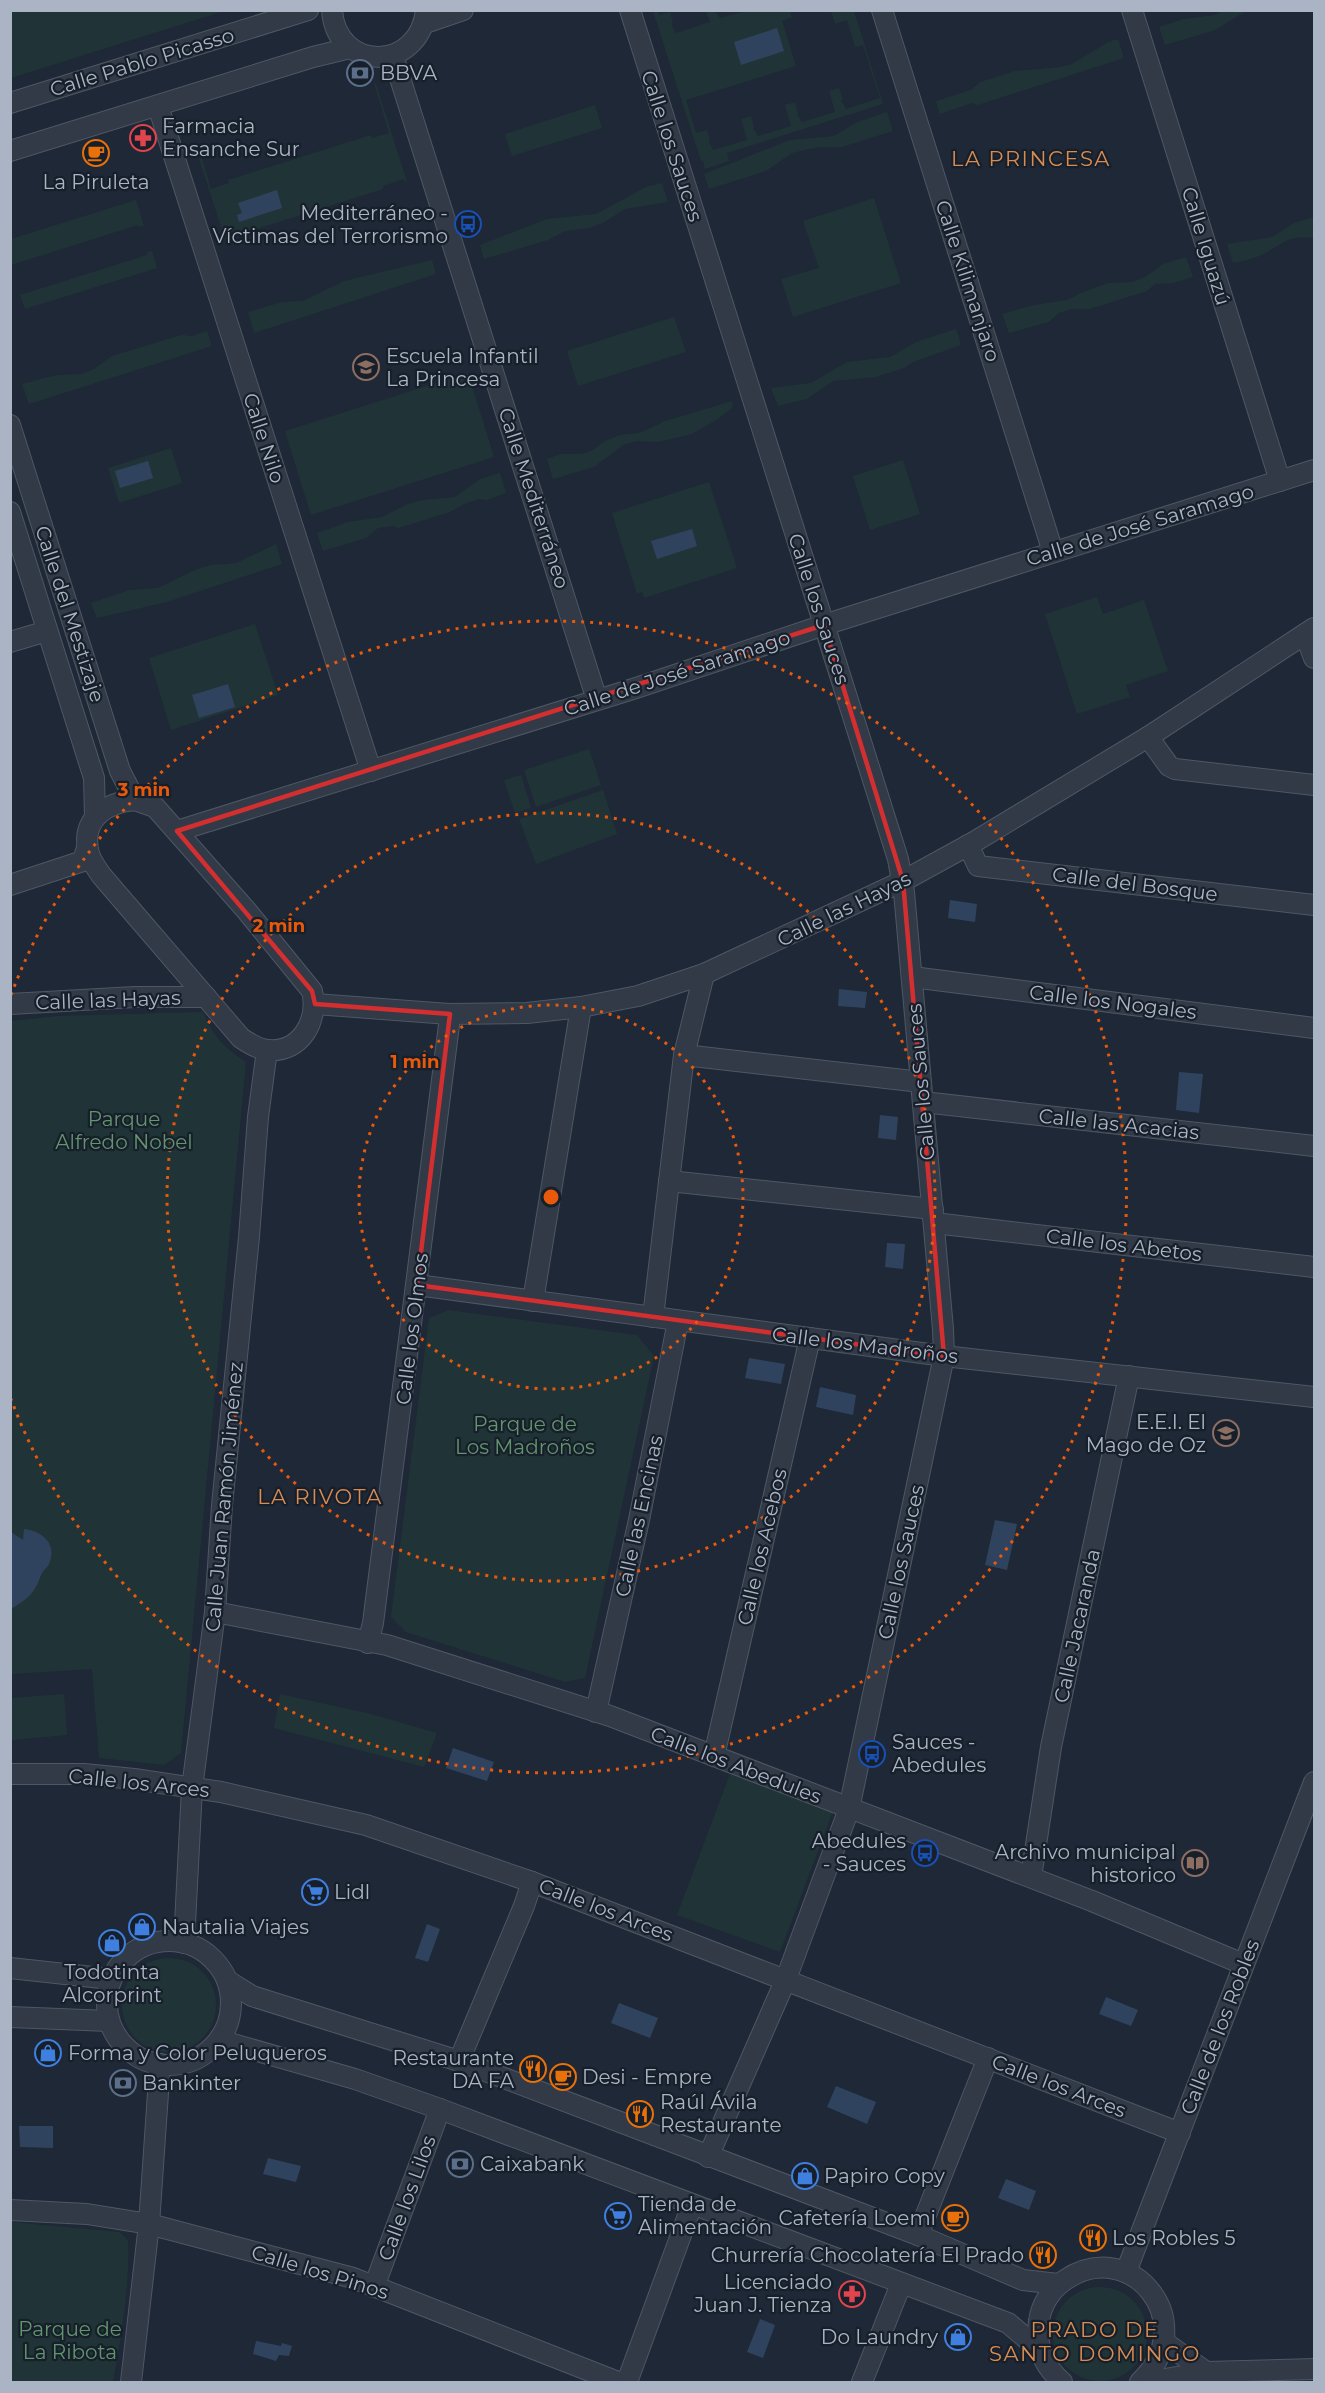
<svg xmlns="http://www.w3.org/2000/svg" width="1325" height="2393" viewBox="0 0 1325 2393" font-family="Montserrat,sans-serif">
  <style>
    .green { fill: #203437 }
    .water { fill: #30435e }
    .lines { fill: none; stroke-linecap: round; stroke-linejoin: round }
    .minor-casing { stroke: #4f5765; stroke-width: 22 }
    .minor { stroke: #313a46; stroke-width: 20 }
    .marked { fill: none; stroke: #d42f30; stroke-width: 4.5; stroke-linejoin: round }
    .ring { fill: none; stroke: #e8590c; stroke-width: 3; stroke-dasharray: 3 6 }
    .labels { text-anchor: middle; stroke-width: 4.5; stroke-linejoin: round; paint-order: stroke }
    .street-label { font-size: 20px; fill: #abb4c4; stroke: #171f2a }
    .poi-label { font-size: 20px; fill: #abb4c4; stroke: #171f2a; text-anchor: start }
    .park-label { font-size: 20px; fill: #62946e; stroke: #171f2a }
    .neighbourhood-label { font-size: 21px; letter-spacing: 1.5px; fill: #d78c53; stroke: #171f2a }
    .centre { fill: #e8590c; stroke: #171f2a; stroke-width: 3 }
    .ring-label { font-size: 18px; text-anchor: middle; font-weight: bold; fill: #e8590c; stroke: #171f2a; stroke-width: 4.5; stroke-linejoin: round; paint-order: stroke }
  </style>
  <rect width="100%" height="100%" fill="#1e2836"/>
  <!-- green -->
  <g class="green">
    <polygon points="11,10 224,10 224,11 11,78"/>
    <polygon points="653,11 657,11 659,15 670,12 673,23 671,24 676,33 710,22 706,11 715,11 720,18 746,11 790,11 792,17 782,21 796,66 686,100 696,133 707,130 710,140 709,142 713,150 747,140 741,119 751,116 754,127 753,128 758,136 791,126 785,105 795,102 798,113 797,114 802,122 835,112 829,91 839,88 843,99 841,100 846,109 880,98 863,45 855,47 847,20 835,24 831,11 854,11 883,104 727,153 729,161 705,169 703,161 701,161"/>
    <polygon points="1223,11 1246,11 1215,30 1165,45 1159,27 1184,19 1215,15"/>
    <polygon points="1118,39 1124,58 978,105 972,103 940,114 936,101 971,90 980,82 1015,71 1060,67 1072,64 1108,42"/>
    <polygon points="374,83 376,84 407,182 405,182 404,179 383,186 383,189 225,239 199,159 202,158 211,189 229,183 228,180 371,135 372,138 389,133"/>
    <polygon points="595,105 602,128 512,156 505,134"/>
    <polygon points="887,112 893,131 842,147 819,147 792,153 766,171 709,189 704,174 790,140 834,136 857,122"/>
    <polygon points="662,183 668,202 625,209 603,223 589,228 565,231 548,240 484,259 480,245 547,219 596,214 646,187"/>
    <polygon points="874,198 901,283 793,317 781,279 819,268 803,221"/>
    <polygon points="136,200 144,226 139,227 138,225 11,265 11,239"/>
    <path d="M1314,217V238C1286,234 1283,245 1261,255C1253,259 1242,261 1233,263L1227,244L1272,237L1294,223Z"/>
    <polygon points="152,251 157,268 25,309 20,295 147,255 147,252"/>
    <polygon points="1186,257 1193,277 1173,283 1155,284 1147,291 1090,309 1071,309 1059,313 1049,322 1009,333 1002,314 1034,305 1067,300 1083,292 1109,283 1132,282 1145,277 1163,264"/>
    <polygon points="432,260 436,274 254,333 248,312 282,302 303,301 344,281"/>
    <polygon points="674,317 686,352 578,386 567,351"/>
    <polygon points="956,329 961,345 913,362 904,368 876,377 833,381 807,399 778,406 771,388 811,383 847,362 890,357 916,342"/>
    <polygon points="207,331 212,346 29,404 22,384 56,375 81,374 94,369 112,356 181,335 192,336"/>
    <polygon points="468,373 494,457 311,515 285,431"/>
    <polygon points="732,401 733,407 718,419 692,434 658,442 636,441 623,445 594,467 553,479 547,459 560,454 582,454 593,450 605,441 620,435 640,433 665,421"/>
    <polygon points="171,448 182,483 119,503 108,468"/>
    <polygon points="903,460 920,514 870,530 853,476"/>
    <polygon points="500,473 506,493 486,500 479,499 466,503 450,512 398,528 393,526 378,528 366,538 323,551 317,533 348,522 382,517 408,504 422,500 455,497 480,479"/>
    <polygon points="709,482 737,568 644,598 642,592 637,594 612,513"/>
    <polygon points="276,544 282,564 167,602 97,618 91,603 129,590 158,588 197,569 211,565 236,563"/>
    <polygon points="1097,597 1103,614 1144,600 1168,671 1126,685 1130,697 1077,714 1045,614"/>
    <polygon points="255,624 278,695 171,730 149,658"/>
    <polygon points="589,749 601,785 536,807 524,770"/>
    <polygon points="521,775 531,808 515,813 504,780"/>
    <polygon points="603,790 617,834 536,864 519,819"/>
    <path d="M203,1012C212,1035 225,1049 246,1062L181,1753L164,1765L99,1758L92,1669L11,1674V1021L58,1016Z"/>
    <polygon points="448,1310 637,1335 654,1356 585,1678 565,1682 406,1632 391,1617 429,1318"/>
    <polygon points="64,1694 67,1735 11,1740 11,1698"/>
    <polygon points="280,1694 371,1714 437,1733 424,1767 274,1728"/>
    <polygon points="731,1771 833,1811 780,1952 677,1915"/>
    <circle cx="169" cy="2005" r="47"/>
    <path d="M11,2222L119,2232L128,2240C130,2287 121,2336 113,2382H11Z"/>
    <circle cx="1100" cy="2334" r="47"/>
  </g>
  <!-- water -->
  <g class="water">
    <polygon points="777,28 784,51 741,65 734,42"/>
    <polygon points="277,190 282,208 239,222 237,215 242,213 238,203"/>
    <polygon points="148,461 153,478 120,488 115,471"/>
    <polygon points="692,529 697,546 657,559 651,541"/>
    <polygon points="228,684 235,707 199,718 192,695"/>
    <polygon points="950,900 977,904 975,922 948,918"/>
    <polygon points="839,989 867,992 865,1008 838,1006"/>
    <polygon points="1179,1072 1203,1074 1199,1113 1176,1110"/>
    <polygon points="880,1115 898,1117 896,1140 878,1138"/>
    <polygon points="887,1243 905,1244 903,1269 885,1267"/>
    <polygon points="749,1358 785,1364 781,1384 745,1378"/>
    <polygon points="820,1387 856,1395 853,1415 816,1407"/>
    <polygon points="995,1520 1017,1524 1007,1570 985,1565"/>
    <path d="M24,1529C42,1531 58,1544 49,1564C47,1568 43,1570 41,1575C38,1583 36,1588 30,1595C24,1601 17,1605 11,1609V1532L23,1540Z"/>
    <polygon points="453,1748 494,1762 487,1781 446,1768"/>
    <polygon points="427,1924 440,1929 428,1962 415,1958"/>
    <polygon points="1106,1997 1138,2010 1131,2026 1099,2014"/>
    <polygon points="619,2003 658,2018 650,2038 611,2023"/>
    <polygon points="836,2086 876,2102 867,2124 827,2107"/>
    <polygon points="19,2126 53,2126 53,2148 20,2147"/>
    <polygon points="268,2158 301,2166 296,2182 263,2174"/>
    <polygon points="1006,2179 1036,2191 1029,2210 998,2198"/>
    <polygon points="760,2319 775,2325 763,2358 747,2352"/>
    <polygon points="256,2341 281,2346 282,2343 292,2346 289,2356 279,2355 276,2361 253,2354"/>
  </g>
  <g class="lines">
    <defs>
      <g id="minor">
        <path d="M332,10C336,72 419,73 426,10"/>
        <polyline points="630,10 898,859 904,892 943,1329 944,1356 849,1809 786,1979 708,2157"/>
        <polyline points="882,10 1053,552"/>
        <polyline points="1132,10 1280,481"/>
        <polyline points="425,23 463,10"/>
        <polyline points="393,56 597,700"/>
        <polyline points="10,103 308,10"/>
        <polyline points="158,106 371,771"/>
        <polyline points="10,151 313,57 350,48"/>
        <polyline points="10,425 120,771 135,800"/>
        <polyline points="10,512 94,778 95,817"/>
        <polyline points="1305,634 1314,658"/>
        <polyline points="10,642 47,631"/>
        <polyline points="1148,737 1169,766 1175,769 1314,785"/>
        <path d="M135,800L155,807L246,910L312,991C319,1020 301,1053 268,1050C258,1049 250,1044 241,1038L101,875C96,867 89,859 88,849C82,818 108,802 135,800Z"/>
        <polyline points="177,831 636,688 824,625 1314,470"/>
        <polyline points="968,845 978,866 1314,905"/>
        <polyline points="10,885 83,861 87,848"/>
        <polyline points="912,977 1314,1028"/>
        <polyline points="10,1004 135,997 206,997"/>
        <polyline points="315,1004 449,1014 527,1013 581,1007 638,996 704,974 903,881 974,842 1148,737 1314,628"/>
        <polyline points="684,1055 921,1082"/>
        <polyline points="923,1102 1314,1146"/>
        <polyline points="669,1181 933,1209"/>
        <polyline points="934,1223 1314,1267"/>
        <polyline points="417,1285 944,1356 1314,1397"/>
        <polyline points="533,1301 581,1007"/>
        <polyline points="653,1317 684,1055 704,974"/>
        <polyline points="215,1612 387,1645 610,1716 1092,1901 1243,1964"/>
        <polyline points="368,1643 373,1623 449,1025 449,1014"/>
        <polyline points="596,1712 639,1520 678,1321"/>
        <polyline points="714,1756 810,1338"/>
        <polyline points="10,1774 84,1774 134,1779 221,1792 366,1825 532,1882 1180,2133"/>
        <polyline points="1031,1877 1051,1747 1129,1376"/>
        <circle cx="169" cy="2003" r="62"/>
        <polyline points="184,1943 192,1788 215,1612 222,1505 249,1237 258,1117 267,1050"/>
        <polyline points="10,1968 111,1979"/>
        <polyline points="228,1981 252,1996 459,2061 918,2235 1023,2280 1058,2284"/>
        <polyline points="10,2017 109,2021"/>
        <polyline points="219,2040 355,2079 440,2109 1008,2323 1040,2350"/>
        <polyline points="459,2061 524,1906 532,1882"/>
        <polyline points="10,2210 87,2214 149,2224 353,2278 618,2382"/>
        <polyline points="918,2235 988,2058"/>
        <polyline points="1126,2272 1314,1782"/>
        <polyline points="374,2287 440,2109"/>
        <polyline points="1164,2342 1206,2372"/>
        <polyline points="131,2382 149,2224 160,2064"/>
        <polyline points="627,2382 692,2205"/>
        <polyline points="862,2382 901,2284"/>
        <path d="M1062,2382C1044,2366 1035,2346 1039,2321C1041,2305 1051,2289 1065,2280C1131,2235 1203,2323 1140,2382"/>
        <polyline points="1147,2382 1206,2372 1314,2369"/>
      </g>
    </defs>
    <!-- minor casing -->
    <use href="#minor" class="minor-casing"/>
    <!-- minor -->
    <use href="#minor" class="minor"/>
  </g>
  <!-- marked area -->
  <path class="marked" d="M824,625L903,881L944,1356L417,1285L450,1014L315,1004L312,991L177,831Z"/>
  <!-- distance rings -->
  <g class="ring">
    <circle cx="551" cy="1197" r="192"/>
    <circle cx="551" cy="1197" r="384"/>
    <path d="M11 995A576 576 0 1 1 11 1399"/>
  </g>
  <!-- icons -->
  <defs>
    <symbol id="bank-ring" viewBox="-11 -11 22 22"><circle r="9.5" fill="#171f2a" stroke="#5c6f8a" stroke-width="1.5"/><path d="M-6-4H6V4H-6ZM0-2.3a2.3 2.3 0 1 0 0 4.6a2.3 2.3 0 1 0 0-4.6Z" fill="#5c6f8a"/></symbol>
    <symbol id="pharmacy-ring" viewBox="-11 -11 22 22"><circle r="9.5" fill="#171f2a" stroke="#e0444e" stroke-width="1.5"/><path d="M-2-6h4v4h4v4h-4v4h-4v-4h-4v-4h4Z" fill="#e0444e"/></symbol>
    <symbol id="cafe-ring" viewBox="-11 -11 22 22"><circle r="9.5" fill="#171f2a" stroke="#e8710a" stroke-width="1.5"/><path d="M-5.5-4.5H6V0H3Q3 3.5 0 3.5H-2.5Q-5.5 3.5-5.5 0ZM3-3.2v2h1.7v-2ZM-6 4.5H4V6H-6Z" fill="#e8710a"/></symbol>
    <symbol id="bus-ring" viewBox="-11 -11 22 22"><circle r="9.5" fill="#171f2a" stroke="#1a4fb4" stroke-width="1.5"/><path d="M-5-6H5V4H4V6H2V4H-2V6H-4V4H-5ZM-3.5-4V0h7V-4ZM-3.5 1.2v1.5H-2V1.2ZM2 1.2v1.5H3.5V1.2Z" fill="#1a4fb4"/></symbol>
    <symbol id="school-ring" viewBox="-11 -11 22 22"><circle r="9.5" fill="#171f2a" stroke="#8d6e63" stroke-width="1.5"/><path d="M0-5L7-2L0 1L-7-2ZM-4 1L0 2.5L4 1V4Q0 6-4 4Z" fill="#8d6e63"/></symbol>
    <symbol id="library-ring" viewBox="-11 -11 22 22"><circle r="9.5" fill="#171f2a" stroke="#8d6e63" stroke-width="1.5"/><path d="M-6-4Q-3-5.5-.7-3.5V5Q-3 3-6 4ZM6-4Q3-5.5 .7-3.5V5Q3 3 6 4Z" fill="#8d6e63"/></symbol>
    <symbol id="supermarket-ring" viewBox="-11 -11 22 22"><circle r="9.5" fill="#171f2a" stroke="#3f7fe0" stroke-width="1.5"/><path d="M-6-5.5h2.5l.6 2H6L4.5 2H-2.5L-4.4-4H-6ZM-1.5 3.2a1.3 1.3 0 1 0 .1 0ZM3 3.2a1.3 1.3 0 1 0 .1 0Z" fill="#3f7fe0"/></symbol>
    <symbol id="shop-ring" viewBox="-11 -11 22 22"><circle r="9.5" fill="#171f2a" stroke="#3f7fe0" stroke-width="1.5"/><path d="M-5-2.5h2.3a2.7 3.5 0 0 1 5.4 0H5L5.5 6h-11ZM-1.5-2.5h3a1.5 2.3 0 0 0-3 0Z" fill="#3f7fe0"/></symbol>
    <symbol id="restaurant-ring" viewBox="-11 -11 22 22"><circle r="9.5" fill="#171f2a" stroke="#e8710a" stroke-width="1.5"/><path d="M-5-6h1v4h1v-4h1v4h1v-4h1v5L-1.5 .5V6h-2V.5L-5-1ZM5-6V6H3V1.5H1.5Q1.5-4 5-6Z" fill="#e8710a"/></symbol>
  </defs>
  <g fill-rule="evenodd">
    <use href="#bank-ring" x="345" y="58" width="30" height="30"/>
    <use href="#pharmacy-ring" x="128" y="123" width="30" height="30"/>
    <use href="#cafe-ring" x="81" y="138" width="30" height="30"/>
    <use href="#bus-ring" x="453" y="209" width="30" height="30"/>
    <use href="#school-ring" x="351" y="352" width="30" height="30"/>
    <use href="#school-ring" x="1211" y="1418" width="30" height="30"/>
    <use href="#bus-ring" x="857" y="1739" width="30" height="30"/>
    <use href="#bus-ring" x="910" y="1838" width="30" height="30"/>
    <use href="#library-ring" x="1180" y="1848" width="30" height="30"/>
    <use href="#supermarket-ring" x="300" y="1877" width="30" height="30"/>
    <use href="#shop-ring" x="127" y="1912" width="30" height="30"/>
    <use href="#shop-ring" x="97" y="1928" width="30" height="30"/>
    <use href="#shop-ring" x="33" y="2038" width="30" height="30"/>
    <use href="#restaurant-ring" x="518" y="2054" width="30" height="30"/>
    <use href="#cafe-ring" x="548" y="2062" width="30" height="30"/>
    <use href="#bank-ring" x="108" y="2068" width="30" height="30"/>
    <use href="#restaurant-ring" x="625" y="2099" width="30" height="30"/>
    <use href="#bank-ring" x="445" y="2149" width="30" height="30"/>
    <use href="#shop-ring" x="790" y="2161" width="30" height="30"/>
    <use href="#supermarket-ring" x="603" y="2201" width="30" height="30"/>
    <use href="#cafe-ring" x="940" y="2203" width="30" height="30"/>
    <use href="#restaurant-ring" x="1078" y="2223" width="30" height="30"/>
    <use href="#restaurant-ring" x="1028" y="2240" width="30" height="30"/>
    <use href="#pharmacy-ring" x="837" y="2279" width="30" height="30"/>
    <use href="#shop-ring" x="943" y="2322" width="30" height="30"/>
  </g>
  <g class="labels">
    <!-- street labels -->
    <g class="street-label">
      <text transform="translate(142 62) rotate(-17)" y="7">Calle Pablo Picasso</text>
      <text transform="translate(672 146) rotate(72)" y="7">Calle los Sauces</text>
      <text transform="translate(1206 246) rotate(73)" y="7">Calle Iguazú</text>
      <text transform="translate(968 281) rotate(72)" y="7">Calle Kilimanjaro</text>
      <text transform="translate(264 438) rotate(72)" y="7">Calle Nilo</text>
      <text transform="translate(534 498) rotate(72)" y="7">Calle Mediterráneo</text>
      <text transform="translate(1140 525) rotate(-17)" y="7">Calle de José Saramago</text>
      <text transform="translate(819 609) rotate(72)" y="7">Calle los Sauces</text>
      <text transform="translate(70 614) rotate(72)" y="7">Calle del Mestizaje</text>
      <text transform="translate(677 673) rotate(-18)" y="7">Calle de José Saramago</text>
      <text transform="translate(1135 884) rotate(7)" y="7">Calle del Bosque</text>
      <text transform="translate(844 909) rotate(-26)" y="7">Calle las Hayas</text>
      <text transform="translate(108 1000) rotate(-2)" y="7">Calle las Hayas</text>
      <text transform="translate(1113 1002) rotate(7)" y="7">Calle los Nogales</text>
      <text transform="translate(921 1082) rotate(-95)" y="7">Calle los Sauces</text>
      <text transform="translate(1119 1124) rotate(6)" y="7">Calle las Acacias</text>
      <text transform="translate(1124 1245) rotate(7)" y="7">Calle los Abetos</text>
      <text transform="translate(412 1329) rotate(-83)" y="7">Calle los Olmos</text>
      <text transform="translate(865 1345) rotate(7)" y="7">Calle los Madroños</text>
      <text transform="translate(224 1497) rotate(-85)" y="7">Calle Juan Ramón Jiménez</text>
      <text transform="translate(639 1516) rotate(-78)" y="7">Calle las Encinas</text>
      <text transform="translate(762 1547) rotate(-77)" y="7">Calle los Acebos</text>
      <text transform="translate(901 1562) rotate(-78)" y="7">Calle los Sauces</text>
      <text transform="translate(1077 1626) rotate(-78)" y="7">Calle Jacaranda</text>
      <text transform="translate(736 1765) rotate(21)" y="7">Calle los Abedules</text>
      <text transform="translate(139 1783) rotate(6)" y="7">Calle los Arces</text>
      <text transform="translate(606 1910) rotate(21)" y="7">Calle los Arces</text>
      <text transform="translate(1220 2027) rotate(-69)" y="7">Calle de los Robles</text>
      <text transform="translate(1059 2086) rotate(21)" y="7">Calle los Arces</text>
      <text transform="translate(407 2198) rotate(-70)" y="7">Calle los Lilos</text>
      <text transform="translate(320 2272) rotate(17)" y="7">Calle los Pinos</text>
    </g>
    <!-- poi labels -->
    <g class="poi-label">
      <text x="380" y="80">BBVA</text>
      <text x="162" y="133">Farmacia<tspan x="162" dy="23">Ensanche Sur</tspan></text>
      <text x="96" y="189" text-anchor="middle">La Piruleta</text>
      <text x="448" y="220" text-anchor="end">Mediterráneo -<tspan x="448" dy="23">Víctimas del Terrorismo</tspan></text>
      <text x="386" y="363">Escuela Infantil<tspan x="386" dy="23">La Princesa</tspan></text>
      <text x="1206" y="1429" text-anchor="end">E.E.I. El<tspan x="1206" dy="23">Mago de Oz</tspan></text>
      <text x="892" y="1749">Sauces -<tspan x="892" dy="23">Abedules</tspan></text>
      <text x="906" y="1848" text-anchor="end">Abedules<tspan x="906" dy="23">- Sauces</tspan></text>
      <text x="1176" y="1859" text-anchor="end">Archivo municipal<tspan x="1176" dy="23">historico</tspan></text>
      <text x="334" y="1899">Lidl</text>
      <text x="162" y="1934">Nautalia Viajes</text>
      <text x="112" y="1979" text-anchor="middle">Todotinta<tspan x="112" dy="23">Alcorprint</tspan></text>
      <text x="68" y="2060">Forma y Color Peluqueros</text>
      <text x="514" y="2065" text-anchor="end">Restaurante<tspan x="514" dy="23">DA FA</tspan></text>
      <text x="582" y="2084">Desi - Empre</text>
      <text x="142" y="2090">Bankinter</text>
      <text x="660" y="2109">Raúl Ávila<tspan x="660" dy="23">Restaurante</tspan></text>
      <text x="480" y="2171">Caixabank</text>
      <text x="824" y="2183">Papiro Copy</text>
      <text x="638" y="2211">Tienda de<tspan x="638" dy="23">Alimentación</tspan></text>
      <text x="936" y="2225" text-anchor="end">Cafetería Loemi</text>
      <text x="1112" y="2245">Los Robles 5</text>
      <text x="1024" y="2262" text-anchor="end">Churrería Chocolatería El Prado</text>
      <text x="832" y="2289" text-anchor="end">Licenciado<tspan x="832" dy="23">Juan J. Tienza</tspan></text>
      <text x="938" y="2344" text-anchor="end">Do Laundry</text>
    </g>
    <!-- park labels -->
    <g class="park-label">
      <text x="124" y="1126">Parque<tspan x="124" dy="23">Alfredo Nobel</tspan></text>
      <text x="525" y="1431">Parque de<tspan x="525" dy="23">Los Madroños</tspan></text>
      <text x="70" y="2336">Parque de<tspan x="70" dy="23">La Ribota</tspan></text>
    </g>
    <!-- neighbourhood labels -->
    <g class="neighbourhood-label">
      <text x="1031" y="166">LA PRINCESA</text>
      <text x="320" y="1504">LA RIVOTA</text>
      <text x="1095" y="2337">PRADO DE<tspan x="1095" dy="24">SANTO DOMINGO</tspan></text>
    </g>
  </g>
  <circle cx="551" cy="1197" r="9" class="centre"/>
  <g class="ring-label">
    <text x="144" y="796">3 min</text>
    <text x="279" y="932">2 min</text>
    <text x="415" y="1068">1 min</text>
  </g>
  <!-- border -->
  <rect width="1325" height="2393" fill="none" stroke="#abb4c4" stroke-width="24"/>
</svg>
